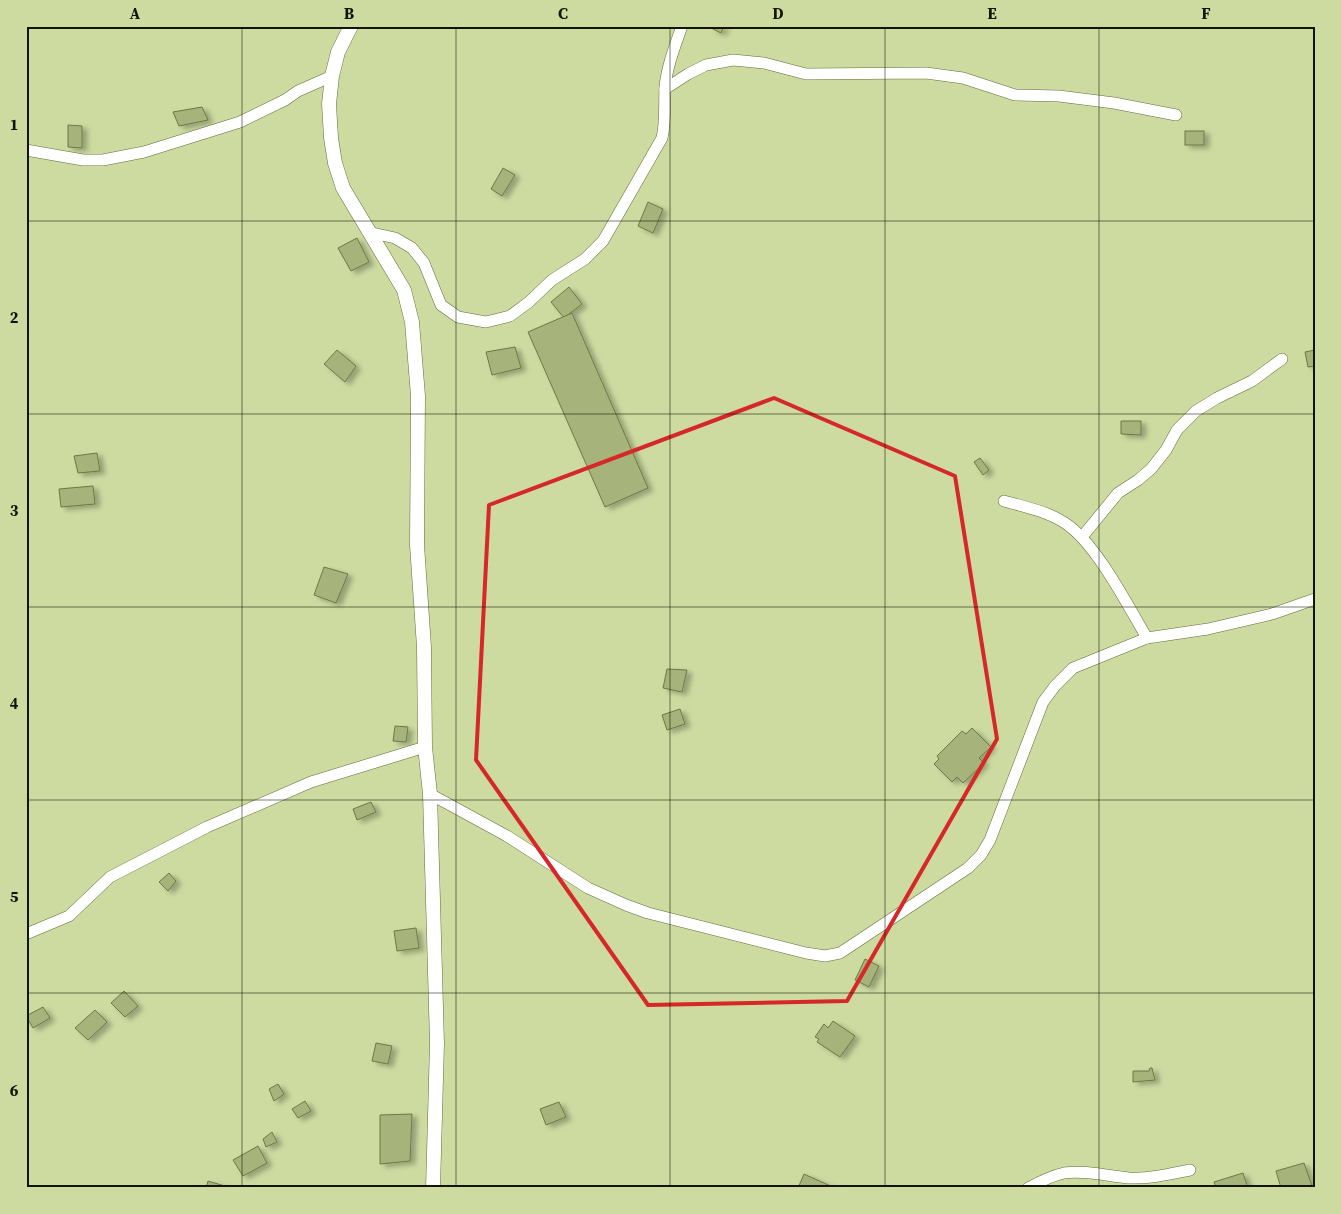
<svg xmlns="http://www.w3.org/2000/svg" width="1341" height="1214" viewBox="0 0 1341 1214" font-family="'Source Serif 4',serif">
  <style>
    .building { fill: #a6b37a; stroke: #6d7842; filter: url(#shadow) }
    .lines { fill: none; stroke-linecap: round; stroke-linejoin: round }
    .minor-casing { stroke: #616c36; stroke-width: 12 }
    .tertiary-casing { stroke: #616c36; stroke-width: 15 }
    .minor { stroke: #fff; stroke-width: 11 }
    .tertiary { stroke: #fff; stroke-width: 14 }
    .marked { fill: none; stroke: #d62828; stroke-width: 4; stroke-linejoin: round }
    .grid { fill: none; stroke: #101401; stroke-width: 1; stroke-opacity: 0.55 }
    .neatline { fill: none; stroke: #101401; stroke-width: 2 }
    .grid-label { font-size: 16px; text-anchor: middle; font-weight: bold; fill: #101401 }
  </style>
  <defs>
    <filter id="shadow"><feDropShadow dx="5" dy="3" stdDeviation="2.5" flood-color="#0004"/></filter>
  </defs>
  <rect width="100%" height="100%" fill="#cddba1"/>
  <!-- building -->
  <g class="building">
    <polygon points="712,26 724,26 721,33 711,28"/>
    <polygon points="202,107 208,120 179,126 173,112"/>
    <polygon points="68,125 82,126 82,148 68,147"/>
    <rect x="1185" y="131" width="19" height="14"/>
    <polygon points="503,168 515,175 502,196 491,189"/>
    <polygon points="648,202 663,209 653,233 638,226"/>
    <polygon points="357,238 369,262 351,271 338,248"/>
    <polygon points="569,287 582,304 564,318 551,302"/>
    <polygon points="572,313 648,488 605,507 528,332"/>
    <polygon points="515,347 521,368 492,375 486,352"/>
    <polygon points="337,350 356,366 345,382 324,364"/>
    <polygon points="1315,350 1315,366 1308,367 1305,352"/>
    <polygon points="1121,421 1141,421 1141,435 1121,434"/>
    <polygon points="97,453 100,471 78,473 74,456"/>
    <polygon points="980,458 989,470 983,475 974,462"/>
    <polygon points="93,486 95,504 61,507 59,489"/>
    <polygon points="324,567 348,574 336,603 314,595"/>
    <polygon points="667,669 687,670 682,692 663,688"/>
    <polygon points="680,709 685,724 667,730 662,715"/>
    <polygon points="395,726 408,727 406,742 393,741"/>
    <polygon points="972,728 991,747 979,758 984,763 963,783 957,777 952,782 934,764 939,759 937,756 962,731 966,734"/>
    <polygon points="371,802 376,812 357,820 353,809"/>
    <polygon points="169,873 176,881 168,891 159,882"/>
    <polygon points="416,928 419,948 397,951 394,931"/>
    <polygon points="865,959 879,966 869,987 855,980"/>
    <polygon points="124,991 138,1006 125,1017 111,1003"/>
    <polygon points="43,1007 50,1018 33,1028 26,1016"/>
    <polygon points="95,1010 107,1022 88,1040 75,1028"/>
    <polygon points="833,1021 855,1036 840,1057 817,1042 819,1039 815,1037 824,1024 828,1028"/>
    <polygon points="376,1043 392,1046 388,1064 372,1061"/>
    <polygon points="1150,1068 1152,1068 1155,1080 1133,1082 1133,1071 1149,1071"/>
    <polygon points="278,1084 284,1094 274,1101 269,1089"/>
    <polygon points="305,1101 311,1111 298,1118 292,1109"/>
    <polygon points="559,1102 566,1117 546,1125 540,1109"/>
    <polygon points="412,1114 410,1161 380,1164 380,1115"/>
    <polygon points="272,1132 277,1142 266,1147 263,1139"/>
    <polygon points="258,1146 267,1163 243,1176 233,1160"/>
    <polygon points="1304,1163 1312,1186 1306,1188 1281,1188 1276,1171"/>
    <polygon points="1243,1173 1248,1188 1216,1188 1214,1182"/>
    <polygon points="804,1174 835,1188 798,1188"/>
    <polygon points="208,1181 228,1187 227,1188 206,1188"/>
  </g>
  <g class="lines">
    <defs>
      <g id="minor">
        <polyline points="665,89 688,74 706,65 733,60 764,63 806,74 926,73 963,78 1015,95 1059,96 1114,103 1176,115"/>
        <polyline points="26,150 83,160 103,160 144,152 240,122 285,100 298,91 332,76"/>
        <path d="M368,232L395,238L412,248L424,263L441,305L458,317L486,322L510,316L529,302L552,280L585,259L603,241L662,138C666,121 664,105 665,87C667,66 675,46 682,26"/>
        <path d="M1004,501C1025,507 1047,511 1065,523C1096,543 1128,606 1147,638"/>
        <polyline points="1082,537 1118,493 1138,480 1151,469 1166,450 1177,430 1196,411 1217,398 1252,381 1282,359"/>
        <polyline points="430,794 507,836 588,888 626,905 648,913 806,953 825,956 840,953 968,868 981,855 990,840 1043,702 1055,686 1073,668 1147,638 1208,629 1272,614 1315,599"/>
        <polyline points="26,934 69,916 110,877 207,827 311,782 425,747"/>
        <path d="M1028,1188C1039,1182 1051,1176 1064,1173C1085,1170 1108,1176 1129,1178C1150,1179 1170,1174 1190,1170"/>
      </g>
      <polyline id="tertiary" points="351,26 338,52 332,76 329,104 331,138 335,163 343,188 404,290 412,322 418,396 417,545 424,647 425,747 430,794 437,1043 433,1188"/>
    </defs>
    <!-- minor casing -->
    <use href="#minor" class="minor-casing"/>
    <!-- tertiary casing -->
    <use href="#tertiary" class="tertiary-casing"/>
    <!-- minor -->
    <use href="#minor" class="minor"/>
    <!-- tertiary -->
    <use href="#tertiary" class="tertiary"/>
  </g>
  <!-- marked area -->
  <path class="marked" d="M774,398L955,476L997,739L847,1001L648,1005L476,760L489,505Z"/>
  <!-- grid -->
  <path class="grid" d="M242,26V1188M456,26V1188M670,26V1188M885,26V1188M1099,26V1188M26,221H1315M26,414H1315M26,607H1315M26,800H1315M26,993H1315"/>
  <!-- border -->
  <rect width="1341" height="1214" fill="none" stroke="#cddba1" stroke-width="55"/>
  <rect x="28" y="28" width="1286" height="1158" class="neatline"/>
  <g class="grid-label">
    <text x="135" y="19">A</text>
    <text x="349" y="19">B</text>
    <text x="563" y="19">C</text>
    <text x="778" y="19">D</text>
    <text x="992" y="19">E</text>
    <text x="1206" y="19">F</text>
    <text x="14" y="130">1</text>
    <text x="14" y="323">2</text>
    <text x="14" y="516">3</text>
    <text x="14" y="709">4</text>
    <text x="14" y="902">5</text>
    <text x="14" y="1096">6</text>
  </g>
</svg>
